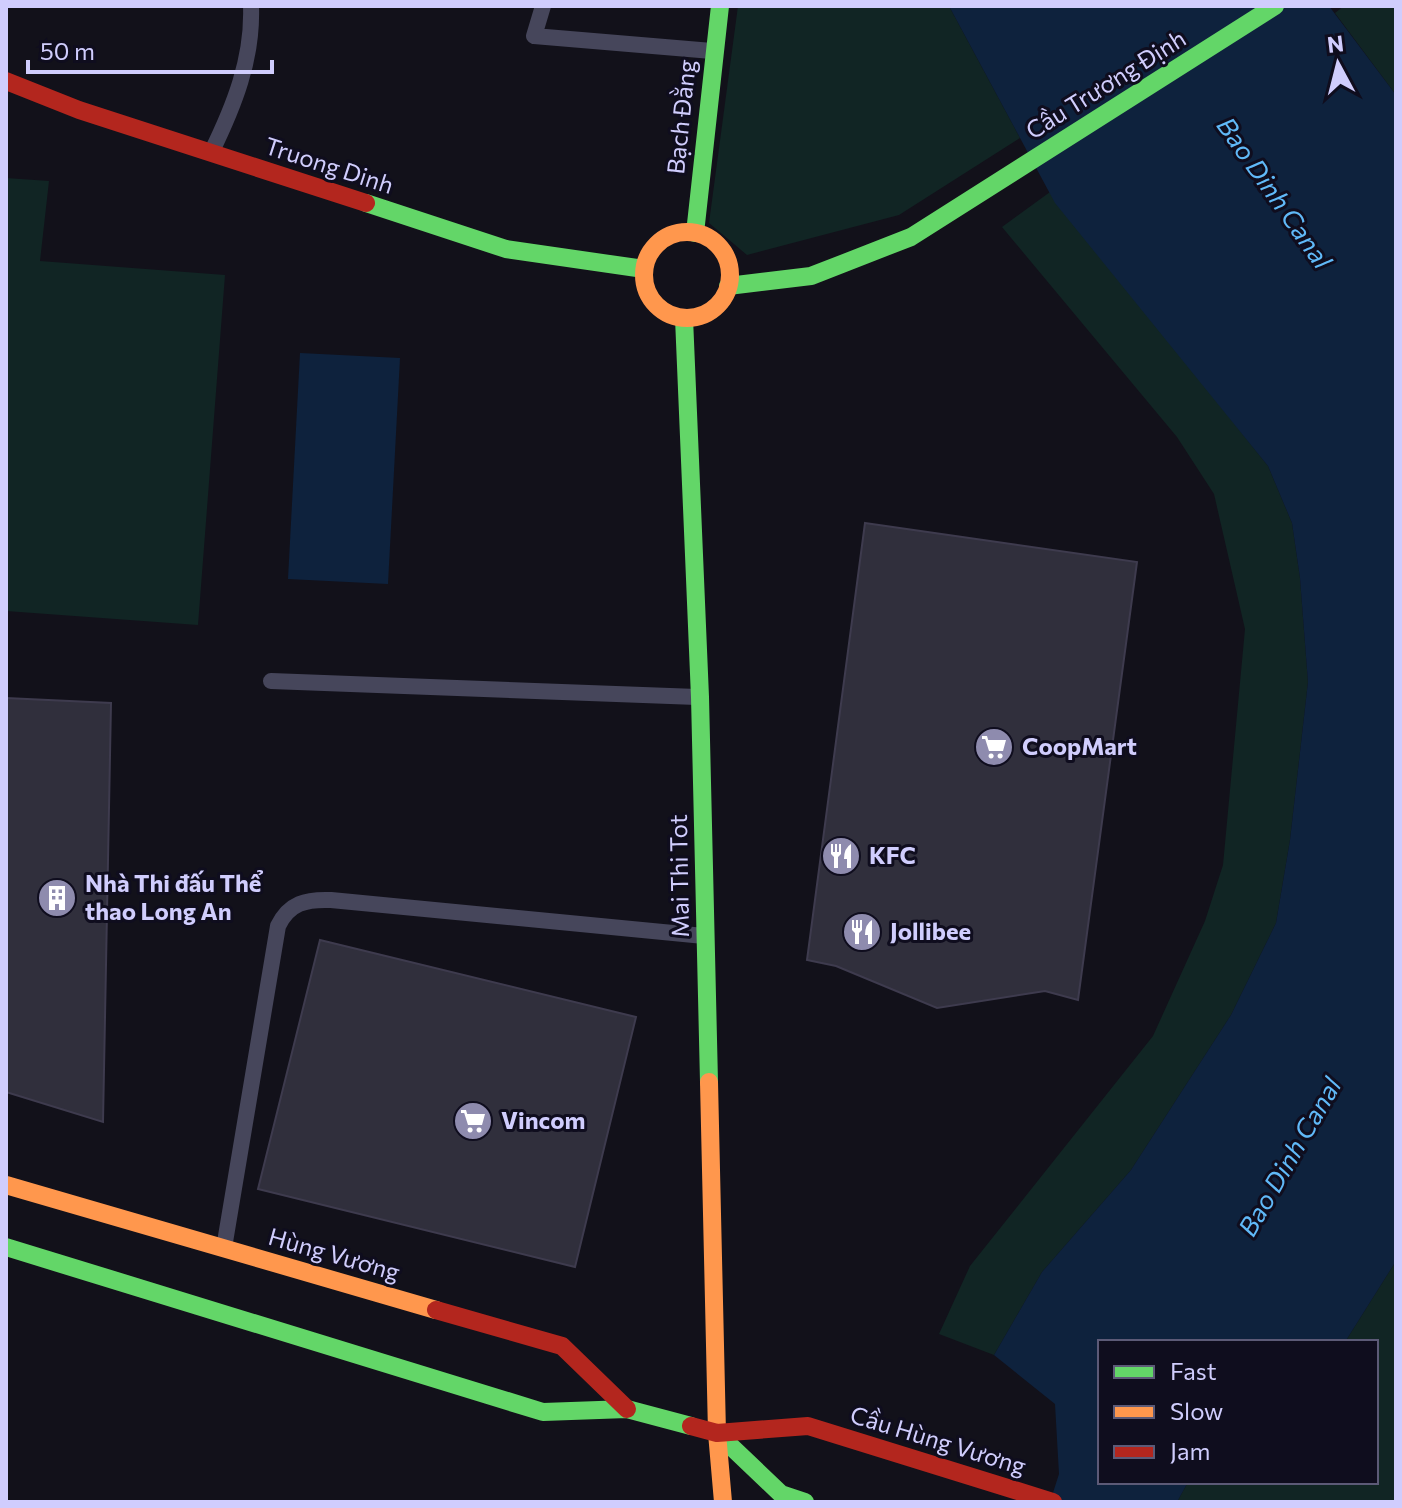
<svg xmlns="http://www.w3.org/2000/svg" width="1402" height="1508" viewBox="0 0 1402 1508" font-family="Commissioner,sans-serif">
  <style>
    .green { fill: #112524 }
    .water { fill: #0e223d }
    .building { fill: #302f3c; stroke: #3e3b4e; stroke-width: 2 }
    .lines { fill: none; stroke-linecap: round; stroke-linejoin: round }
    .lane { stroke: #46465b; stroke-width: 16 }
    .fast { stroke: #63d668; stroke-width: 18 }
    .slow { stroke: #ff974d; stroke-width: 18 }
    .jam { stroke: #b3261e; stroke-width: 18 }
    .labels { text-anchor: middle; stroke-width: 6; stroke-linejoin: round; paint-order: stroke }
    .street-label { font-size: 24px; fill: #d0cdfd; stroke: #0f0d1e }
    .poi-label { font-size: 24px; font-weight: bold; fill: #d0cdfd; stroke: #0f0d1e; text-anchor: start }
    .water-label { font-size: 26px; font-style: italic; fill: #60b9f8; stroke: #0f0d1e }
  </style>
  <rect width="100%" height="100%" fill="#12111a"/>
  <!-- green -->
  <g class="green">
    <polygon points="738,6 949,6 1020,138 899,215 747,255 709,223"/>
    <polygon points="1344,6 1396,6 1396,95 1335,13"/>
    <polygon points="6,178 49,181 40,261 225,275 198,625 6,611"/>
    <polygon points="1050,192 1268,466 1292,523 1300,578 1308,682 1290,840 1276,923 1231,1015 1131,1170 1042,1272 994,1355 939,1334 970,1266 1153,1036 1205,921 1223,865 1245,629 1214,494 1177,437 1002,227"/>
    <polygon points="1396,1261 1396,1502 1177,1502 1188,1482 1376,1482 1376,1342 1345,1342"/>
  </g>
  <!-- water -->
  <g class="water">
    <polygon points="949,6 1329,6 1396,95 1396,1261 1345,1342 1100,1342 1100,1482 1188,1482 1177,1502 1050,1502 1059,1474 1055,1404 994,1355 1042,1272 1131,1170 1231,1015 1276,923 1290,840 1308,682 1300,578 1292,523 1268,466 1055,203"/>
    <polygon points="300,353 400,358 388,584 288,579"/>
  </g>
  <!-- building -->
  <g class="building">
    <polygon points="865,523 1137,562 1078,1000 1045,991 937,1008 836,966 807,960"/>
    <polygon points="6,698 111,703 103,1122 6,1092"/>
    <polygon points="320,940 636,1017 575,1267 258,1189"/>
  </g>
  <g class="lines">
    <!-- lane -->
    <g class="lane">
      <polyline points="543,6 534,36 712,51"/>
      <path d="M211,153C234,106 253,59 251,6"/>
      <polyline points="271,681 697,697"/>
      <path d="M224,1248L278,926C289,903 306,899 331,900L704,936"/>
    </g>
    <!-- fast -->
    <g class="fast">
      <polyline points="366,203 506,249 644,269"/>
      <polyline points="695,233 720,6"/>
      <polyline points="728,286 811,276 911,237 1275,6"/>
      <polyline points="684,318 700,697 709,1082"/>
      <polyline points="6,1247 543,1412 627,1409 691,1426"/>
      <polyline points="717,1433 781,1494 805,1502"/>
    </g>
    <!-- slow -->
    <g class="slow">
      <circle cx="687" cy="275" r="43"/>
      <polyline points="709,1082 717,1433 723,1502"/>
      <polyline points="6,1185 436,1310"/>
    </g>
    <!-- jam -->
    <g class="jam">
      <polyline points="6,81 79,110 366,203"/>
      <polyline points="436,1310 562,1346 627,1409"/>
      <polyline points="691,1426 717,1433 808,1426 1053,1502"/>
    </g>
  </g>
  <!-- icons -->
  <defs>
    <symbol id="supermarket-disc" viewBox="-11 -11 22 22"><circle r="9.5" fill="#8e8bae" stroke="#0f0d1e"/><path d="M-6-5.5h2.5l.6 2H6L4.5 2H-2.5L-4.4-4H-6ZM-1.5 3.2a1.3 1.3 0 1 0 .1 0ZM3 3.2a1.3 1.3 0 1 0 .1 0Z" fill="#fff"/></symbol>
    <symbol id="restaurant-disc" viewBox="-11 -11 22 22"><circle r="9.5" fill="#8e8bae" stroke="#0f0d1e"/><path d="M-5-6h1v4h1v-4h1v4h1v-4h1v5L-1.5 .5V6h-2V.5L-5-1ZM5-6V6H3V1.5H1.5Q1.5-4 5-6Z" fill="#fff"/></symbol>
    <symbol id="building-disc" viewBox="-11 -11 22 22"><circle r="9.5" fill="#8e8bae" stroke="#0f0d1e"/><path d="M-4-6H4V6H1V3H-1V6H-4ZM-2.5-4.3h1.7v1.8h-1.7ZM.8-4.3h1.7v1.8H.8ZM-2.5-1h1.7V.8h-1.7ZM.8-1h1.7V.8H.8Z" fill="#fff"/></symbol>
  </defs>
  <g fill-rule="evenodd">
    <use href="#supermarket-disc" x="972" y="725" width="44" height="44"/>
    <use href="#restaurant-disc" x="819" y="834" width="44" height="44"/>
    <use href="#building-disc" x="35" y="876" width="44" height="44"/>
    <use href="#restaurant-disc" x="840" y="910" width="44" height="44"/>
    <use href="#supermarket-disc" x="451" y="1099" width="44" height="44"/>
  </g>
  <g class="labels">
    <!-- street labels -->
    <g class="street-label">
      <text transform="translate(1106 85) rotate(-32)" y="8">Cầu Trương Định</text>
      <text transform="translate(682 117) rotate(-84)" y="8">Bạch Đằng</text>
      <text transform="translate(329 166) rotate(18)" y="8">Truong Dinh</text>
      <text transform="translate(680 876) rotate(-91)" y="8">Mai Thi Tot</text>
      <text transform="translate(334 1255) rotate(16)" y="8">Hùng Vương</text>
      <text transform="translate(938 1441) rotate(17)" y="8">Cầu Hùng Vương</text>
    </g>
    <!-- poi labels -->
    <g class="poi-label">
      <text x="1022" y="755">CoopMart</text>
      <text x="869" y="864">KFC</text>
      <text x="85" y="892">Nhà Thi đấu Thể<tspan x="85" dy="28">thao Long An</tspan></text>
      <text x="890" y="940">Jollibee</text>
      <text x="501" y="1129">Vincom</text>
    </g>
    <!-- water labels -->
    <g class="water-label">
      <text transform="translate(1274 193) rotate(55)" y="9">Bao Dinh Canal</text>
      <text transform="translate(1290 1157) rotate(-60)" y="9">Bao Dinh Canal</text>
    </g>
  </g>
  <!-- border -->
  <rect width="1402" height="1508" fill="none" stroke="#d0cdfd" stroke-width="16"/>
  <!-- legend -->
  <rect x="1098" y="1340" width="280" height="144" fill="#0f0d1e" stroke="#5c5a77" stroke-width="2"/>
  <rect x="1114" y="1366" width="40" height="12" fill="#63d668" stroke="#5c5a77" stroke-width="2"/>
  <text x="1170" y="1380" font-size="24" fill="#d0cdfd">Fast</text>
  <rect x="1114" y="1406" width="40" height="12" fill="#ff974d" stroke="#5c5a77" stroke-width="2"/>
  <text x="1170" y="1420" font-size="24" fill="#d0cdfd">Slow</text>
  <rect x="1114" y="1446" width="40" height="12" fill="#b3261e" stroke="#5c5a77" stroke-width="2"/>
  <text x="1170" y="1460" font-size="24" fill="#d0cdfd">Jam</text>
  <!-- north arrow -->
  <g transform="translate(1338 64) rotate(353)" stroke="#0f0d1e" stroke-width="6" paint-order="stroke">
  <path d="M0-6L14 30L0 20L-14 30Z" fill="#d0cdfd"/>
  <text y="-12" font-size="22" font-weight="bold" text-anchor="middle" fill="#d0cdfd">N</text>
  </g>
  <!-- scale -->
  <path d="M28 60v12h244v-12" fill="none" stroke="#d0cdfd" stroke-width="4"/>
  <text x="40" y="60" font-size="24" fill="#d0cdfd" stroke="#0f0d1e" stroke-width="6" paint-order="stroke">50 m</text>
</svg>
